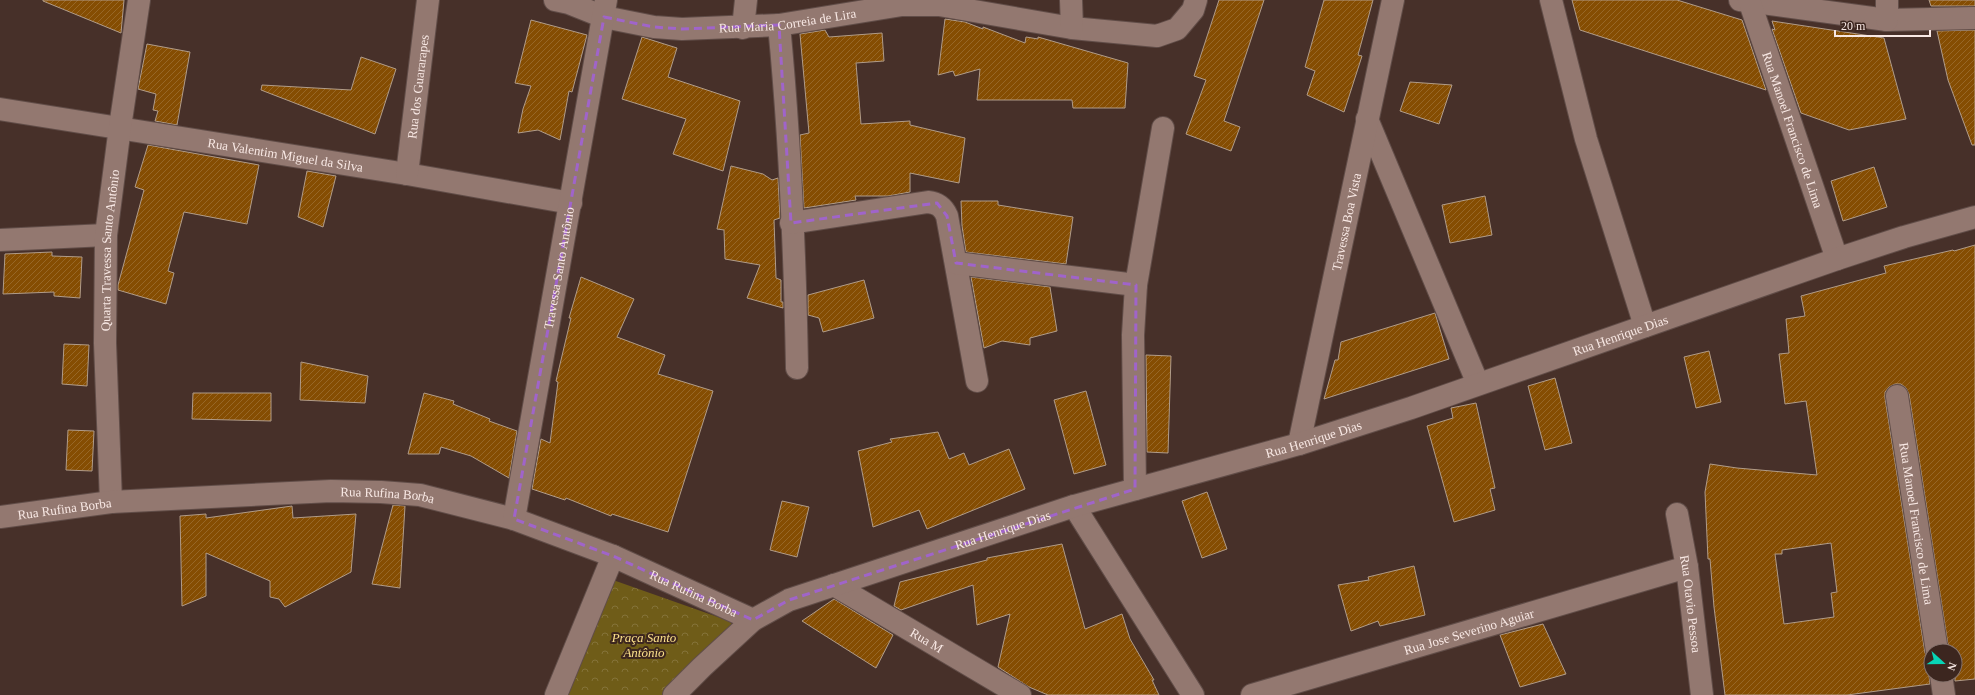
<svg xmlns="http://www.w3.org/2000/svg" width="1975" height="695" viewBox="0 0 1975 695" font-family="'Times New Roman',serif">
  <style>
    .forest { fill: url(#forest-crowns) }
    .building { fill: url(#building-hatch); stroke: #b19c89; fill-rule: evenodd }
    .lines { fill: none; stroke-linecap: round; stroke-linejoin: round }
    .minor-casing { stroke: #614d48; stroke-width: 24 }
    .minor { stroke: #937870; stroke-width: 22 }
    .marked { fill: none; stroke: #a064ca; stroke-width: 3; stroke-dasharray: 8 5; stroke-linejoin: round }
    .labels { text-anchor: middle; stroke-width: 4; stroke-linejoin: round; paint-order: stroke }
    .street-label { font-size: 13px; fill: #f8e8e4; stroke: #3c261f }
    .park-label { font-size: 13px; font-style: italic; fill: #fbe08a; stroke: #3c261f }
  </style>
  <defs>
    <pattern id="forest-crowns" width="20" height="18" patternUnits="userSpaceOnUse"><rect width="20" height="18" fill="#6f5c18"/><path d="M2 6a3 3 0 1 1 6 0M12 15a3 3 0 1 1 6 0" fill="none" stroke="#847339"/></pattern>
    <pattern id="building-hatch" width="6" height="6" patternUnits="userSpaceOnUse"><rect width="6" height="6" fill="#854d02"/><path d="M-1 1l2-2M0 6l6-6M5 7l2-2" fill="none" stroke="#976727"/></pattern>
  </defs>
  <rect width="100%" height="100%" fill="#473029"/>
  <!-- forest -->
  <polygon class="forest" points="613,580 732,622 727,633 666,695 567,695"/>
  <!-- building -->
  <g class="building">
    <polygon points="43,0 124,0 121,33 43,1"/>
    <polygon points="1219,0 1264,0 1224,121 1240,127 1231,151 1186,134 1206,80 1194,76"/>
    <polygon points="1324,0 1373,0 1358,55 1362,56 1344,112 1307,95 1315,71 1305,67"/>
    <polygon points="1572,0 1677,0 1742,20 1766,90 1580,30"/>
    <polygon points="1929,0 1975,0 1975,6 1931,6"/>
    <polygon points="945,19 965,22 983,29 983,27 1025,43 1026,37 1038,39 1038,37 1128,63 1125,108 1073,108 1072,100 977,100 980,69 955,76 953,71 938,75"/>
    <polygon points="531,20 587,35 572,92 569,91 560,140 538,130 518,133 523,109 531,86 515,83"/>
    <polygon points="1772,21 1884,38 1906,119 1849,130 1801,113 1772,29 1775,30"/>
    <polygon points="825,30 829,37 882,33 884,61 856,63 861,124 910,121 910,125 965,138 959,183 910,173 910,192 888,196 855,196 856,200 804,208 800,135 809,133 800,34"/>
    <polygon points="1975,30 1975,145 1972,145 1948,80 1937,31"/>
    <polygon points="642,37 677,48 668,77 740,101 723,171 673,154 686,119 622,99"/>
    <polygon points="147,44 190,52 177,125 155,121 158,111 153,110 156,94 138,89"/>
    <polygon points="361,57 396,69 375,134 261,90 262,85 351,90"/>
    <polygon points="1410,82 1452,85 1439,124 1400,111"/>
    <polygon points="148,145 259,165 247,224 184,212 168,271 174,273 166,304 118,290 118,285 144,190 135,187"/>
    <polygon points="731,166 763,174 772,180 778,178 780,218 774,220 776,278 781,280 781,302 783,302 783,308 747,298 760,265 725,259 724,230 717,229"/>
    <polygon points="1874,167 1887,207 1843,221 1831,181"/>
    <polygon points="307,171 336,176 323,227 298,217"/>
    <polygon points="1485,196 1492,235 1450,243 1442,205"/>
    <polygon points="961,201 998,201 998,205 1073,217 1066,264 966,252 962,226"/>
    <path d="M1975,245V679L1955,681V651H1949L1909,394L1906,388L1901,384H1895L1889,387L1885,392V398L1925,653L1931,662L1929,676L1930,684L1847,695H1725L1714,607L1710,559H1708L1705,492L1710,464L1737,468L1817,475L1806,401L1785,404L1779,354L1789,353L1786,319L1805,316L1801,296L1886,273L1884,266L1953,250L1954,251ZM1831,543L1837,592L1831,593L1834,617L1784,624L1775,554H1782V550Z"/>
    <polygon points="52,252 52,256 82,257 80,298 54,296 54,292 3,294 5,254"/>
    <polygon points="581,277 634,299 617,337 665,355 658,374 713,391 668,532 612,514 611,516 566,498 565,500 532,489 541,439 550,443 558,382 556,381 571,318 569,318"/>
    <polygon points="971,277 1050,287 1057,331 1030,338 1030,345 1002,341 984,348"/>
    <polygon points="864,280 874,318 823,332 819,318 808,315 808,295"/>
    <polygon points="1435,313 1449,359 1324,399 1335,360 1338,360 1341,342"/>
    <polygon points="64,344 89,345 87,386 62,384"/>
    <polygon points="1709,351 1721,402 1696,408 1684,357"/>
    <polygon points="1146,355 1171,356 1168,453 1147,452"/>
    <polygon points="301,362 368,376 365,403 300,400"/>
    <polygon points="1555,378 1572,443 1545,450 1528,386"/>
    <polygon points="1086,391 1106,465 1074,474 1054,400"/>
    <polygon points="193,393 271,393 271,421 192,419"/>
    <polygon points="424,393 454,401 453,404 490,419 489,421 517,431 509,478 471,456 441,447 439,454 408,454"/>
    <polygon points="1476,403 1495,488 1490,489 1495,510 1454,522 1427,426 1453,418 1451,408"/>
    <polygon points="68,430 94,431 92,471 66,470"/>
    <polygon points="938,432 949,459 964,453 969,465 1009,449 1025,489 927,529 919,510 873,527 858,451 892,442 890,439"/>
    <polygon points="1207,492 1227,549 1202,558 1182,501"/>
    <polygon points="782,501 809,507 797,557 770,550"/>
    <polygon points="393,505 405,506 400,588 372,584"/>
    <polygon points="292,506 293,518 356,514 351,572 285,607 279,599 270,597 270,581 206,553 206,596 182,606 180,516 206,514 206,518"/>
    <polygon points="1062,544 1085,629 1122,614 1130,639 1154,680 1152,680 1159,695 1048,695 1029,687 998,667 1010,614 977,625 973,585 901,610 894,606 900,582 987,560 987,558"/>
    <polygon points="1414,566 1425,615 1380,626 1378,621 1351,631 1338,585 1369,580 1368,577"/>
    <polygon points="834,599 893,635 876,668 802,621"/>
    <polygon points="1543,624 1566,674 1520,687 1500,635"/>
  </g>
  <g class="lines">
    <defs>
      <g id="minor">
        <path id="s1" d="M555,0L569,3L604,17L654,27L682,29L779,25L902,5H939L1072,28L1157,36L1177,29L1193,10L1196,0"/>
        <polyline points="1071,0 1072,28"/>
        <polyline points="1551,0 1586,139 1645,326"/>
        <polyline points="1740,0 1887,20 1975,18"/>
        <path id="s2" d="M1749,0L1837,259"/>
        <polyline points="1887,20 1887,0"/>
        <path d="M779,25C790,139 795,254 797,368"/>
        <polyline points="743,28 746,0"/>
        <path id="s3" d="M0,109L407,174L571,203"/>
        <polyline points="1367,119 1478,384"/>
        <path id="s4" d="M407,174L428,0"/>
        <path d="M791,223L928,202C938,203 943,207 947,216L977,381"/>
        <polyline points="0,240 106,235"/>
        <polyline points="956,263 1136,285"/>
        <path id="s5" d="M1897,396L1937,651"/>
        <path id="s6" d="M1299,444L1393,0"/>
        <polyline points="1135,489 1133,335 1136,285 1163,128"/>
        <path id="s7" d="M111,502L105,343L106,235L120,127L139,0"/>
        <polyline points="1074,506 1193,695"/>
        <path id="s8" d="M1677,514L1687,567L1702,695"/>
        <path id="s9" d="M0,517L111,502L331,491L381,492L420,495L514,519L613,556L753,620"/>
        <path id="s10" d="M514,519L606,0"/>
        <path id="s11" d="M834,585L1020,695"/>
        <polyline points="1941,675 1944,695"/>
        <polyline points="556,695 613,556"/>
        <path id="s12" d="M674,695L702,667L753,620L789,600L1074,506L1299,444L1411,408L1837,259L1904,237L1975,217"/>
        <path id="s13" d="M1252,695L1687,567"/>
      </g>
    </defs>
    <!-- minor casing -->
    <use href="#minor" class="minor-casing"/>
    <!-- minor -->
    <use href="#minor" class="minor"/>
  </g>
  <!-- marked area -->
  <path class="marked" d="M604,17L654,27L682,29L779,25L791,223L937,203L947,216L956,263L1136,285L1135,489L789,600L753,620L613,556L514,519Z"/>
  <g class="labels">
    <!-- street labels -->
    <g class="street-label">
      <text dy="5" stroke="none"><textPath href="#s1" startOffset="237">Rua Maria Correia de Lira</textPath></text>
      <text dy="5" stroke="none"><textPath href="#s4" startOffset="88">Rua dos Guararapes</textPath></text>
      <text dy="5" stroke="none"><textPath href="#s2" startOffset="137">Rua Manoel Francisco de Lima</textPath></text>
      <text dy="5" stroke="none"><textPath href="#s3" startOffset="289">Rua Valentim Miguel da Silva</textPath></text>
      <text dy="5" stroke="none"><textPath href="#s6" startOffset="227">Travessa Boa Vista</textPath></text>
      <text dy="5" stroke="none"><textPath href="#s7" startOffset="252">Quarta Travessa Santo Antônio</textPath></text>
      <text dy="5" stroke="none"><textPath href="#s10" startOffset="255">Travessa Santo Antônio</textPath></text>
      <text dy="5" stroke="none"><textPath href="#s12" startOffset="1023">Rua Henrique Dias</textPath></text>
      <text dy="5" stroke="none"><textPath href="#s12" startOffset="699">Rua Henrique Dias</textPath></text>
      <text dy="5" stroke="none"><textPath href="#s9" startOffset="389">Rua Rufina Borba</textPath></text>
      <text dy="5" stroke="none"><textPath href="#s9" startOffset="65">Rua Rufina Borba</textPath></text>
      <text dy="5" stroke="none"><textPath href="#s5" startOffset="129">Rua Manoel Francisco de Lima</textPath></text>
      <text dy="5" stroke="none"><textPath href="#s12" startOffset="375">Rua Henrique Dias</textPath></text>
      <text dy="5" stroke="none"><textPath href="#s9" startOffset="713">Rua Rufina Borba</textPath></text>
      <text dy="5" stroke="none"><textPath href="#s8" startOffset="91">Rua Otavio Pessoa</textPath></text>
      <text dy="5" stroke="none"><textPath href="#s13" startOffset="226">Rua Jose Severino Aguiar</textPath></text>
      <text dy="5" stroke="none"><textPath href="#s11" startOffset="108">Rua M</textPath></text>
    </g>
    <!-- park labels -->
    <g class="park-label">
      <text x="644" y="642">Praça Santo<tspan x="644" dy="15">Antônio</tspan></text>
    </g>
  </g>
  <!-- north arrow -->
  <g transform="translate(1943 663) rotate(111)"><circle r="19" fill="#3c261f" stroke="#87746e"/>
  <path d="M0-3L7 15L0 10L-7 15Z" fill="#07d5b6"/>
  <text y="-6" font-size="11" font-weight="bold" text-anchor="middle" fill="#f8e8e4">N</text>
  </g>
  <!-- scale -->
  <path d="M1835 30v6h95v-6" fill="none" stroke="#f8e8e4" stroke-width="2"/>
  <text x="1841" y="30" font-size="12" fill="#f8e8e4" stroke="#3c261f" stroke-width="3" paint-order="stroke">20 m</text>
</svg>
